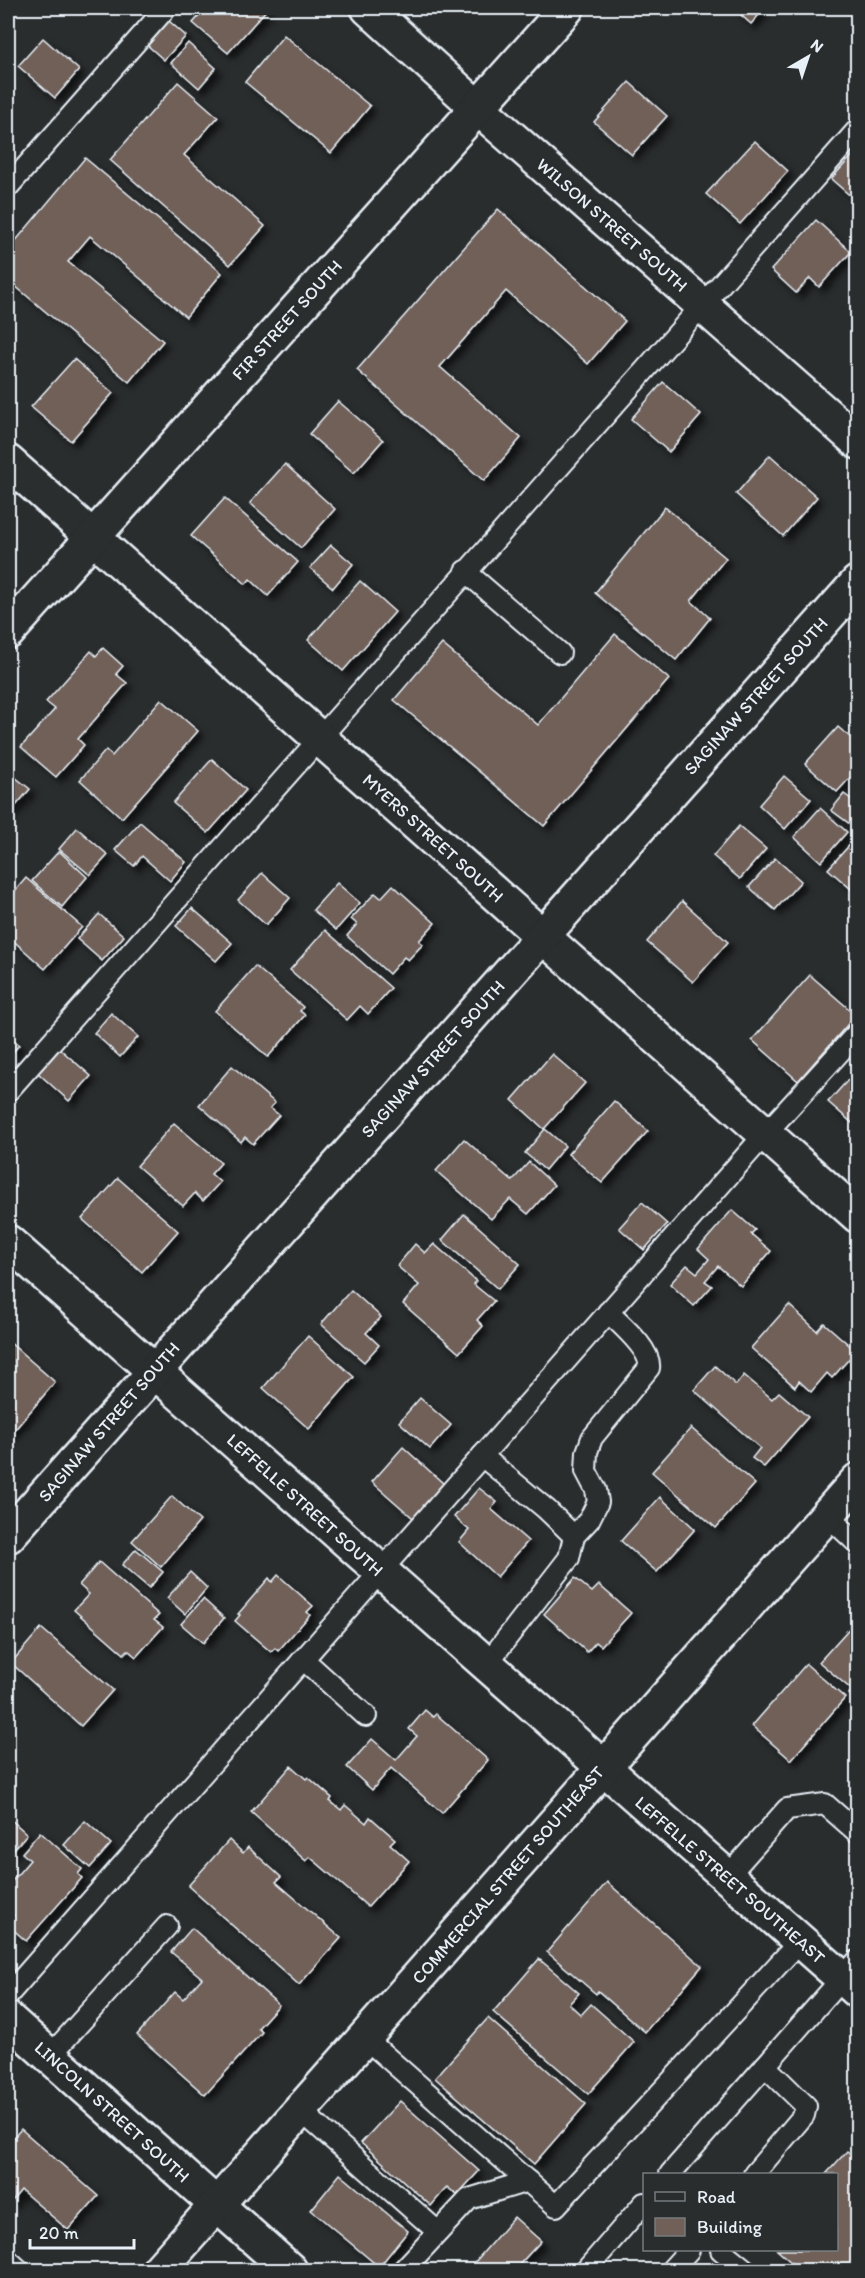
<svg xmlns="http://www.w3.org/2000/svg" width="865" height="2278" viewBox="0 0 865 2278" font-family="Itim,sans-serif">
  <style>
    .building { fill: #716058; stroke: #e8f1f8; stroke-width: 1.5; filter: url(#shadow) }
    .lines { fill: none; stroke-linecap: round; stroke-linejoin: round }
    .lane-casing { stroke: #e8f1f8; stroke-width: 24 }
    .street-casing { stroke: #e8f1f8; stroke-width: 38 }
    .primary-casing { stroke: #e8f1f8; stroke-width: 38 }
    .lane { stroke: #2a2d2e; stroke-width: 20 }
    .street { stroke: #2a2d2e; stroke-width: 33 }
    .primary { stroke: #2a2d2e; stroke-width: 33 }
    .labels { text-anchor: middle; stroke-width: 6; stroke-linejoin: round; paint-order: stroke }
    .street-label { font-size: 18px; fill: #e8f1f8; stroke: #2a2d2e }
  </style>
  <defs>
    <filter id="shadow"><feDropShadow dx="5.5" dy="5.5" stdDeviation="3" flood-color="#0009"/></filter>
  </defs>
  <rect width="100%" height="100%" fill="#2a2d2e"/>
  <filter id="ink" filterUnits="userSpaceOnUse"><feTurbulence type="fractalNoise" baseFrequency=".0167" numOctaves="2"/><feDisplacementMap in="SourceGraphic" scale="12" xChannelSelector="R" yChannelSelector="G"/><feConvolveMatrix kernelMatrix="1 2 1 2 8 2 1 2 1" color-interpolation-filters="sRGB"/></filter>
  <g filter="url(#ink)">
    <!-- building -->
    <g class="building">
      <polygon points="206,8 268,8 228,53 193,23"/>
      <polygon points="733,8 765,8 751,24"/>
      <polygon points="169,21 186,36 164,60 147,45"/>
      <polygon points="284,35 370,106 331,153 245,82"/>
      <polygon points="43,38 79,70 55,98 18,66"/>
      <polygon points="188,43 216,68 199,88 171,63"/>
      <polygon points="178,82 218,117 184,155 265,226 230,265 110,160"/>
      <polygon points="629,82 667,116 632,155 594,122"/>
      <polygon points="755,141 788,171 740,224 706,194"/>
      <polygon points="853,155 858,159 858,197 855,200 831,179"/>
      <polygon points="85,158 222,273 186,317 90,236 68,262 163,341 129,382 8,280 8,250"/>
      <polygon points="498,209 625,321 588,364 506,291 440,367 521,438 484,481 357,370"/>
      <polygon points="816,220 851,252 819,287 810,278 796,293 771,270"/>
      <polygon points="74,359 113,393 71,441 31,407"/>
      <polygon points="663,382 701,415 669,452 631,419"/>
      <polygon points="338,401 383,440 354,473 309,434"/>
      <polygon points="770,455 817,497 783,536 736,494"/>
      <polygon points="285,464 335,509 301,548 250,503"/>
      <polygon points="225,498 298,562 268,596 250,579 246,584 191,536"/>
      <polygon points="665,507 726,558 691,601 710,618 676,660 595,593"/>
      <polygon points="331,545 353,564 333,588 310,568"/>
      <polygon points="360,581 395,612 343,671 308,640"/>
      <polygon points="615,634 669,679 544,826 394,700 442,644 538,725"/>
      <polygon points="103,648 123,666 116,674 127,683 78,739 84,745 56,777 21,747 55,709 46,702 91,651 96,656"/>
      <polygon points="161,699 198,731 122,818 80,780 106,750 112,756"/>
      <polygon points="838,727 858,744 858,769 837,792 805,764"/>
      <polygon points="212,759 246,790 208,833 173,803"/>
      <polygon points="784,776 811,799 785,829 759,805"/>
      <polygon points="15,777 30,789 8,815 8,785"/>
      <polygon points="844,794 858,804 858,830 831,810"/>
      <polygon points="820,808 847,832 821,862 794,837"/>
      <polygon points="140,822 186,862 170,881 142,856 134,866 115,850"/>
      <polygon points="739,826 766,849 740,879 713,856"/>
      <polygon points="77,828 108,855 90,875 59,849"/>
      <polygon points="855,839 858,841 858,895 828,869"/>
      <polygon points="59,851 87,877 62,907 32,881"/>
      <polygon points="775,858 801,881 775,910 749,887"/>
      <polygon points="262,873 290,898 266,925 238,900"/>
      <polygon points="26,878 82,927 45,969 8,936 8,899"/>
      <polygon points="337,883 360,903 336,930 313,910"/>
      <polygon points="393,885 435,923 419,941 423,944 408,960 404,957 389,974 347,936 357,924 351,919 375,893 381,898"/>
      <polygon points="682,901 728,942 693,982 647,942"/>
      <polygon points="192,908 232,943 216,961 176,926"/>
      <polygon points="99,914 124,936 102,961 77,939"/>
      <polygon points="325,930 391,988 368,1014 360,1006 347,1020 290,970"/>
      <polygon points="255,966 303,1007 300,1011 305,1015 268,1057 215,1011"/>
      <polygon points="810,975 856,1015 798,1081 752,1040"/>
      <polygon points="111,1013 138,1037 120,1057 94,1033"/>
      <polygon points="8,1035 19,1045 8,1058"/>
      <polygon points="60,1049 91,1076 69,1101 38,1073"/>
      <polygon points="552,1054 585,1083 544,1129 512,1100"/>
      <polygon points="232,1066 275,1103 270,1108 279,1115 253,1144 245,1137 241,1142 199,1105"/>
      <polygon points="858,1069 858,1128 828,1102"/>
      <polygon points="614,1101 648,1131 602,1183 568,1154"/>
      <polygon points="174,1123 221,1163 211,1174 220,1182 203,1201 195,1193 183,1206 137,1166"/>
      <polygon points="545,1129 565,1146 545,1170 525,1153"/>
      <polygon points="464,1139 512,1181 529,1162 554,1185 528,1214 510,1199 491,1219 436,1171"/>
      <polygon points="118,1178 178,1231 142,1272 82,1219"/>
      <polygon points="642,1202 667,1224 644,1250 619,1228"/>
      <polygon points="732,1210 755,1230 751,1234 771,1251 741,1286 718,1266 705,1281 712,1286 694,1306 670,1284 687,1265 697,1273 709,1259 698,1249"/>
      <polygon points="464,1214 520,1264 498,1289 442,1240"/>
      <polygon points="415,1244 425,1253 434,1244 476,1281 473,1284 494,1301 477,1320 483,1326 459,1353 403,1304 419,1285 397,1266"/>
      <polygon points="351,1290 381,1317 366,1333 379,1345 364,1362 321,1324"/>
      <polygon points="789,1305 817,1331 824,1323 856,1351 832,1378 827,1373 811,1392 799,1381 795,1387 751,1348"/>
      <polygon points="308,1336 354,1377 309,1429 263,1388"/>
      <polygon points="8,1341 55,1382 8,1438"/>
      <polygon points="715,1366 736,1385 744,1375 772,1399 779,1392 808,1417 764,1467 752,1458 760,1448 694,1390"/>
      <polygon points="420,1398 451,1425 430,1449 399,1422"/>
      <polygon points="691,1428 755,1484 716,1528 652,1472"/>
      <polygon points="403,1447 444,1484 413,1518 372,1482"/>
      <polygon points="479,1488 497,1502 491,1509 528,1541 497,1577 459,1542 469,1530 454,1517"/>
      <polygon points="172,1496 200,1521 161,1567 132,1541"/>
      <polygon points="660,1497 695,1529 657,1572 621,1541"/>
      <polygon points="136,1549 163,1572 149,1588 122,1565"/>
      <polygon points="99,1562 159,1615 154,1620 163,1627 136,1657 128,1650 124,1654 74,1610 89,1594 79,1585"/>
      <polygon points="190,1572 207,1588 185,1614 167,1598"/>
      <polygon points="278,1575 313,1606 307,1612 310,1615 278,1651 275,1648 271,1652 235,1621 240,1615 238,1614 269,1578 272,1582"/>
      <polygon points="575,1578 592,1592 599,1585 631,1613 601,1646 596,1642 587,1652 544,1614"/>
      <polygon points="203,1599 224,1618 203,1643 181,1624"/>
      <polygon points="854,1623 858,1626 858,1706 852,1702 855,1699 849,1694 852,1690 819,1662"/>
      <polygon points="41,1628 113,1690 81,1726 11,1663"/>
      <polygon points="806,1664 845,1698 791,1760 752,1726"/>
      <polygon points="425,1710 433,1717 436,1714 488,1760 442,1813 391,1768 372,1790 347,1767 372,1739 396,1760 417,1736 409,1729"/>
      <polygon points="291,1766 306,1779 308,1777 332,1798 330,1801 341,1810 345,1805 366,1823 370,1817 395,1839 390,1844 409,1861 368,1907 310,1857 306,1861 251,1812"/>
      <polygon points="8,1817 27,1834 8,1856"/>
      <polygon points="85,1821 111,1844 90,1868 64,1845"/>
      <polygon points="40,1832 82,1869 78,1874 82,1878 26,1941 8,1925 8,1922 14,1915 8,1910 8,1876 12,1881 30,1860 22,1853"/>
      <polygon points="229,1840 243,1853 248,1847 281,1877 276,1882 341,1938 299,1985 188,1886"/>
      <polygon points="607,1882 702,1966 645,2032 598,1991 596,1994 547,1952"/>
      <polygon points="192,1928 279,2005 258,2028 262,2032 205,2095 137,2035 175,1992 183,1999 202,1978 171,1952"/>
      <polygon points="539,1959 579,1993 569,2004 581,2015 591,2004 634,2042 588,2094 493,2012"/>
      <polygon points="488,2018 586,2104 534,2164 435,2078"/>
      <polygon points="400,2101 479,2171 457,2195 447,2187 431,2206 361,2143"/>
      <polygon points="21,2129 98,2196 68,2230 21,2190 8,2206 8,2144"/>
      <polygon points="847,2151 858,2160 858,2270 800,2270 777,2250 836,2250 836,2174 826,2174"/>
      <polygon points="340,2174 408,2231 379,2267 311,2210"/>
      <polygon points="514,2217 541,2241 518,2266 522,2269 468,2270"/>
    </g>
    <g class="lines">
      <defs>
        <g id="lane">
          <polyline points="8,187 166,8"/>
          <polyline points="465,571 560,653"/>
          <polyline points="8,1091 858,129"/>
          <polyline points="482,1456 546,1509 574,1536"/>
          <polyline points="827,1515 858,1544"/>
          <polyline points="303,1659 366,1716"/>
          <path d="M486,1665L569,1558L574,1536L589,1520L598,1502L596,1490L586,1471L587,1452L592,1438L649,1368C652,1350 620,1324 608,1312"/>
          <polyline points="727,1877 787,1809 825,1804 858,1833"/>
          <polyline points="8,1995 766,1133 858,1032"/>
          <polyline points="365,2038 556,2206 800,1941"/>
          <polyline points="50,2056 167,1926"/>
          <polyline points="301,2111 438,2232"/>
          <polyline points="670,2174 858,1960"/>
          <polyline points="754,2174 804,2115 806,2106 765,2066"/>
          <polyline points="721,2250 746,2270"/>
          <polyline points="8,2260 19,2270"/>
          <polyline points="403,2270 469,2199 528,2181"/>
          <polyline points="586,2270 644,2203"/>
          <polyline points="671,2270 689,2250"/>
        </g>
        <g id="street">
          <polyline points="368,8 478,108 858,442"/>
          <polyline points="8,462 858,1216"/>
          <polyline points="8,632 567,8"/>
          <polyline points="8,1242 858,1992"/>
          <polyline points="8,1536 858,582"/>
          <polyline points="8,2019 290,2270"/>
        </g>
        <polyline id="primary" points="159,2270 858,1480"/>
      </defs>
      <!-- lane casing -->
      <use href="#lane" class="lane-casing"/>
      <!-- street casing -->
      <use href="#street" class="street-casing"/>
      <!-- primary casing -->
      <use href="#primary" class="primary-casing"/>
      <!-- lane -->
      <use href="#lane" class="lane"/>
      <!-- street -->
      <use href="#street" class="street"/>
      <!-- primary -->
      <use href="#primary" class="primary"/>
    </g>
  </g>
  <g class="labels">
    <!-- street labels -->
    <g class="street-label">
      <text transform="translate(612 225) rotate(41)" y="6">WILSON STREET SOUTH</text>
      <text transform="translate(287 320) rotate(-48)" y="6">FIR STREET SOUTH</text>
      <text transform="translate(756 696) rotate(-48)" y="6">SAGINAW STREET SOUTH</text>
      <text transform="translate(433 838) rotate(42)" y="6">MYERS STREET SOUTH</text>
      <text transform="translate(433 1059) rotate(-48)" y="6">SAGINAW STREET SOUTH</text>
      <text transform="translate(109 1422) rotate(-49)" y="6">SAGINAW STREET SOUTH</text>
      <text transform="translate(305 1505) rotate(42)" y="6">LEFFELLE STREET SOUTH</text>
      <text transform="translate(508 1875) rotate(-49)" y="6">COMMERCIAL STREET SOUTHEAST</text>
      <text transform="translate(730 1880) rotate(41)" y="6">LEFFELLE STREET SOUTHEAST</text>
      <text transform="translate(112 2112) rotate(42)" y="6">LINCOLN STREET SOUTH</text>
    </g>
  </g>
  <!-- margin -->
  <rect width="865" height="2278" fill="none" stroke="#2a2d2e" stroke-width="30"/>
  <rect x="15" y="15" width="835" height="2248" fill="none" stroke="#e8f1f8" stroke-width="2" filter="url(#ink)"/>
  <!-- legend -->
  <rect x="643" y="2173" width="195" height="78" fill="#2a2d2e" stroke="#767b7f" stroke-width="1.5"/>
  <rect x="655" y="2192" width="30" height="9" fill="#2a2d2e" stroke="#767b7f" stroke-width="1.5"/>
  <text x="697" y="2203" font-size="18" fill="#e8f1f8">Road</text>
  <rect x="655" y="2218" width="30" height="18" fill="#716058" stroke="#767b7f" stroke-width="1.5"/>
  <text x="697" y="2233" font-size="18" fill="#e8f1f8">Building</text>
  <!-- north arrow -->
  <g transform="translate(808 57) rotate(39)" stroke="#2a2d2e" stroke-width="4.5" paint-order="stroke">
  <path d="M0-4.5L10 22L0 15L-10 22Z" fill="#e8f1f8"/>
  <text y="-9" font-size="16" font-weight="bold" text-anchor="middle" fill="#e8f1f8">N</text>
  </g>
  <!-- scale -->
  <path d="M30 2239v9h104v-9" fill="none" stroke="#e8f1f8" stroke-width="3"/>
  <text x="39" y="2239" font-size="18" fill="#e8f1f8" stroke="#2a2d2e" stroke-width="4.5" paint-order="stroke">20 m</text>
</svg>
